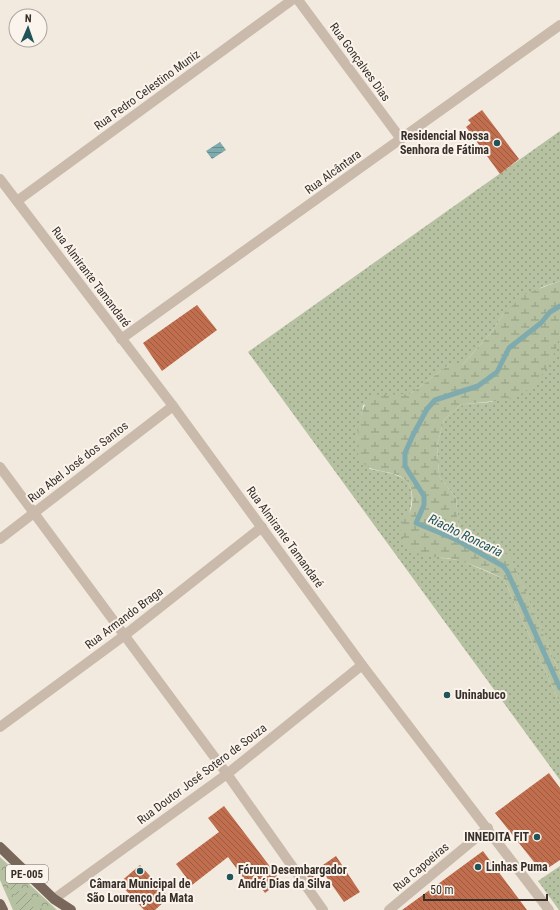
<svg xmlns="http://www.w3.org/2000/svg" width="560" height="910" viewBox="0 0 560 910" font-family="'Roboto Condensed',sans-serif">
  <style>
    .grass { fill: url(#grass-dots) }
    .forest { fill: url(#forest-crowns) }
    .wetland { fill: url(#wetland-marsh) }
    .garden { fill: url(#garden-furrows) }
    .water { fill: url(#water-rules) }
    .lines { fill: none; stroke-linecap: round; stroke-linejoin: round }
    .stream { stroke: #7fabae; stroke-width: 5 }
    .building { fill: url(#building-back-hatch) }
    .street { stroke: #cabaab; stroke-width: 10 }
    .primary { stroke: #7a675c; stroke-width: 10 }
    .poi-dot { fill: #215359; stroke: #faf4ec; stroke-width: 1.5 }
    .labels { text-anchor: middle; stroke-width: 4; stroke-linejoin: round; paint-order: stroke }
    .shield { fill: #faf4ec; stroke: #726a64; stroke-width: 1 }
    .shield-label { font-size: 11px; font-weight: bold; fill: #382f2a }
    .street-label { font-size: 12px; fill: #382f2a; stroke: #faf4ec }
    .poi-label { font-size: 12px; font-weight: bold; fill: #382f2a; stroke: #faf4ec; text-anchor: start }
    .water-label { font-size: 13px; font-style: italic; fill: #215359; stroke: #faf4ec }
  </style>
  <defs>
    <pattern id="grass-dots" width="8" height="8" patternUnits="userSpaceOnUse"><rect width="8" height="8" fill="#b5c1a0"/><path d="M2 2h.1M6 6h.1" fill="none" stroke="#949d83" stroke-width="1.8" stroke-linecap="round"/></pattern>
    <pattern id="forest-crowns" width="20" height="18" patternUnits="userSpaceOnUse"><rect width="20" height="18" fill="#b5c1a0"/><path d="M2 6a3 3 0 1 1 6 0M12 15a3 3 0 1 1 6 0" fill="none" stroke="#949d83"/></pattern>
    <pattern id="wetland-marsh" width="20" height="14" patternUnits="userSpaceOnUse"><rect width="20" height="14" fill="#b5c1a0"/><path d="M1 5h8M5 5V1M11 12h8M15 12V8" fill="none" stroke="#949d83"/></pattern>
    <pattern id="garden-furrows" width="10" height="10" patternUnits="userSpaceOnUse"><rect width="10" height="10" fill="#b5c1a0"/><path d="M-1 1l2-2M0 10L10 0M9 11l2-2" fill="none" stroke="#949d83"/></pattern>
    <pattern id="water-rules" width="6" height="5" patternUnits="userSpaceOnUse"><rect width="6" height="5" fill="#7fabae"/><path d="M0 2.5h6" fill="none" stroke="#698c8e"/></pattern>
    <pattern id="building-back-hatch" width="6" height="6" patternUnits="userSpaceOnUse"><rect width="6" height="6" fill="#c16e4e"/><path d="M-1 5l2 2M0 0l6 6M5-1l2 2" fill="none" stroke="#9e5b41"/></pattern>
  </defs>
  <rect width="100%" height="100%" fill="#f2eadf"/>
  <!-- grass -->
  <g class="grass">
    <path d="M560,131V281L542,287L504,313L491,333L463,364H450L410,394L391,396L363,405L357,441L370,469C400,475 419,476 409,514L441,558L460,560L504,579L560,704V780L248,352Z"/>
    <polygon points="560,335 560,674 510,556 466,543 459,532 456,498 439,476 437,445 444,420 458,407 465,404 492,402"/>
    <polygon points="560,866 560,910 559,910 538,881"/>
  </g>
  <!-- forest -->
  <polygon class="forest" points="0,857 57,910 13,910 0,880"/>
  <!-- wetland -->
  <path class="wetland" d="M560,281V335L555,352L545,371L536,382L523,393L506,400L465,404L458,407L444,420L437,445L439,476L456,498L459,532L466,543L510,555L560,674V704L504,579C490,572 476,566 461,561C445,555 420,561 407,546C402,540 399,526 403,520C404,517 408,516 409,513C413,507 413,496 411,489C400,457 349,490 358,431C361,416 361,407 372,395L410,394L450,364H463L491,333L504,313L525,294Z"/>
  <!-- garden -->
  <polygon class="garden" points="6,875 10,876 21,888 18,890 21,895 26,892 35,902 32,905 35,909 40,906 43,910 18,910 14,900 17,898 13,893 12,894"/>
  <!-- water -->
  <polygon class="water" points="220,142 226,150 212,159 206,151"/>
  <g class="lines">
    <!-- stream -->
    <polyline class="stream" points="560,306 550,312 541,323 509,348 497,372 478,386 435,400 427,409 413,435 405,453 405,466 424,496 424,505 416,523 455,539 503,566 507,571 560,688"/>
  </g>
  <!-- building -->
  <g class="building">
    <polygon points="482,110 519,159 500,174 466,127 471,123 468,120"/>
    <polygon points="197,305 217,330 162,371 143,343"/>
    <polygon points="549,773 560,788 560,860 542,872 495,813"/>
    <polygon points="224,806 281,881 265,893 255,879 248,884 228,857 192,885 176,864 219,832 208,818"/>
    <polygon points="483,851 527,910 402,910 438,884"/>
    <polygon points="336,856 360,892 344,902 325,875 309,879 307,876"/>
    <polygon points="140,865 166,894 163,897 166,900 155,910 144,910 119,883"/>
  </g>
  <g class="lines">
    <!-- street -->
    <g class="street">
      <polyline points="298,0 401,139"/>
      <polyline points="0,179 173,406 362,665 549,910"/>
      <polyline points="17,201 292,0"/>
      <polyline points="121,339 560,25"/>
      <polyline points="0,467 227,774 323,910"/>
      <polyline points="0,539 173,406"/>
      <polyline points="0,727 125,635 262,527"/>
      <polyline points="54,899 227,774 362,665"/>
      <polyline points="389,910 488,828"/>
    </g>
    <!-- primary -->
    <g class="primary">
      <polyline points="0,847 54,899 71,910"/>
      <polyline points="0,904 3,910"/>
    </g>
  </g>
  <!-- markers -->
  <g class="poi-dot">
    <circle cx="497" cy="143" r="4"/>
    <circle cx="447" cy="695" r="4"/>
    <circle cx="537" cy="837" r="4"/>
    <circle cx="478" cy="867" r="4"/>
    <circle cx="140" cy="871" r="4"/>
    <circle cx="230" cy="877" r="4"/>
  </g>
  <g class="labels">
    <!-- shield labels -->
    <rect class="shield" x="6" y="865" width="42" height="18" rx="3"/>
    <g class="shield-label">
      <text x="27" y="878">PE-005</text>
    </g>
    <!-- street labels -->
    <g class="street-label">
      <text transform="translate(360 62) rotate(54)" y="4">Rua Gonçalves Dias</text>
      <text transform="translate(147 90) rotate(-36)" y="4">Rua Pedro Celestino Muniz</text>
      <text transform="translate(333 172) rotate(-36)" y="4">Rua Alcântara</text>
      <text transform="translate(91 277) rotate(53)" y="4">Rua Almirante Tamandaré</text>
      <text transform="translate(78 462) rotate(-38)" y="4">Rua Abel José dos Santos</text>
      <text transform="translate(285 537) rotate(54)" y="4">Rua Almirante Tamandaré</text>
      <text transform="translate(124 618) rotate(-37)" y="4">Rua Armando Braga</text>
      <text transform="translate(202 774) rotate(-37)" y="4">Rua Doutor José Sotero de Souza</text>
      <text transform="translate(421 867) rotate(-40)" y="4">Rua Capoeiras</text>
    </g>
    <!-- poi labels -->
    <g class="poi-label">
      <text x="489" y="140" text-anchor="end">Residencial Nossa<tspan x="489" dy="14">Senhora de Fátima</tspan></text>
      <text x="455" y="699">Uninabuco</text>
      <text x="529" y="841" text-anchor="end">INNEDITA FIT</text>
      <text x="486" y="871">Linhas Puma</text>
      <text x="238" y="874">Fórum Desembargador<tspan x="238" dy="14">André Dias da Silva</tspan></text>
      <text x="140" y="888" text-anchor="middle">Câmara Municipal de<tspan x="140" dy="14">São Lourenço da Mata</tspan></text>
    </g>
    <!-- water labels -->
    <g class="water-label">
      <text transform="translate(466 535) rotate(26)" y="5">Riacho Roncaria</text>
    </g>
  </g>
  <!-- north arrow -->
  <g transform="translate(28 28) rotate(2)"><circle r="19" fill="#faf4ec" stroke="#aca59e"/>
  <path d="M0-3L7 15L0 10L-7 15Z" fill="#215359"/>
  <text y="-6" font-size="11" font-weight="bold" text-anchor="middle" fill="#382f2a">N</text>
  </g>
  <!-- scale -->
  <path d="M424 894v6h123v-6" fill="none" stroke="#382f2a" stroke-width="2"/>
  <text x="430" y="894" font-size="12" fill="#382f2a" stroke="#faf4ec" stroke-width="3" paint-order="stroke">50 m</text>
</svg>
